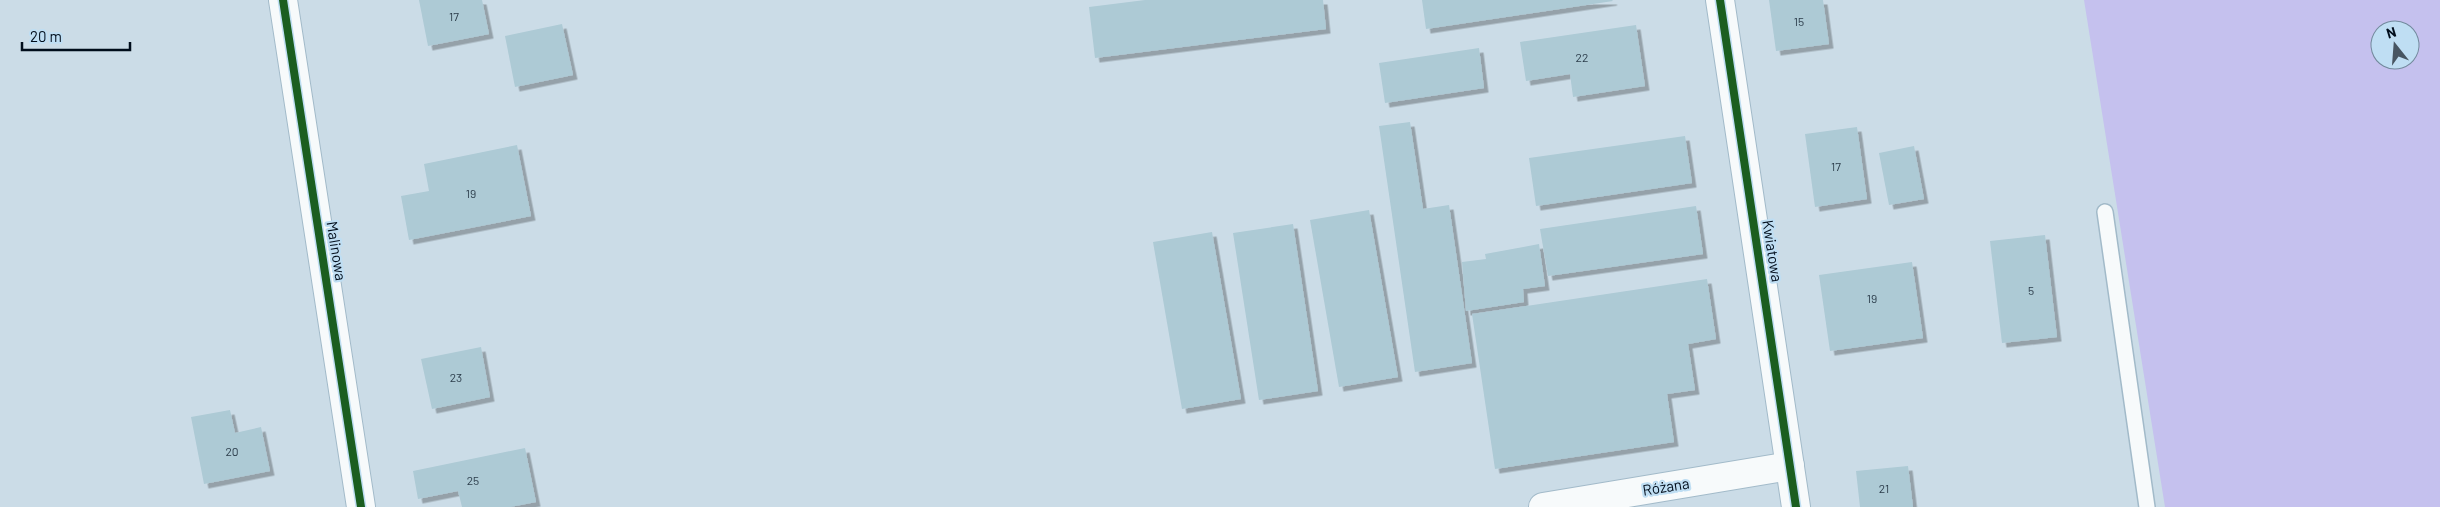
<svg xmlns="http://www.w3.org/2000/svg" width="2440" height="507" viewBox="0 0 2440 507" font-family="Barlow,sans-serif">
  <style>
    .green { fill: #c5c1ee; fill-rule: evenodd }
    .building { fill: #adcad5; filter: url(#shadow) }
    .lines { fill: none; stroke-linecap: round; stroke-linejoin: round }
    .lane-casing { stroke: #a2bac9; stroke-width: 18 }
    .street-casing { stroke: #a2bac9; stroke-width: 30 }
    .lane { stroke: #f7fafb; stroke-width: 15 }
    .street { stroke: #f7fafb; stroke-width: 28 }
    .cycleway-casing { stroke: #bfdef3; stroke-width: 11 }
    .cycleway { stroke: #1b5e20; stroke-width: 8 }
    .labels { text-anchor: middle; stroke-width: 4.5; stroke-linejoin: round; paint-order: stroke }
    .number-label { font-size: 12px; fill: #2b3c4a }
    .street-label { font-size: 15px; fill: #000d1b; stroke: #bfdef3 }
  </style>
  <defs>
    <filter id="shadow"><feDropShadow dx="4.5" dy="4.5" stdDeviation="0" flood-color="#0004"/></filter>
  </defs>
  <rect width="100%" height="100%" fill="#cbdce7"/>
  <!-- green -->
  <path class="green" d="M2084,0H2440V507H2165ZM2380,30H2410V60H2380Z"/>
  <!-- building -->
  <g class="building">
    <polygon points="419,0 482,0 489,34 428,46"/>
    <polygon points="1145,0 1323,0 1326,29 1095,58 1089,7"/>
    <polygon points="1422,0 1612,0 1613,1 1426,29"/>
    <polygon points="1769,0 1823,0 1829,44 1776,51"/>
    <polygon points="562,24 573,75 515,87 505,36"/>
    <polygon points="1636,25 1645,86 1573,97 1570,74 1526,81 1520,42"/>
    <polygon points="1479,48 1484,88 1385,103 1379,63"/>
    <polygon points="1410,122 1423,209 1449,205 1472,363 1415,372 1379,126"/>
    <polygon points="1857,127 1867,199 1815,207 1805,134"/>
    <polygon points="1685,136 1692,183 1536,206 1529,158"/>
    <polygon points="517,145 531,216 409,240 401,196 429,191 424,164"/>
    <polygon points="1914,146 1924,199 1889,205 1879,153"/>
    <polygon points="1696,206 1703,254 1548,276 1540,229"/>
    <polygon points="1369,210 1398,377 1339,387 1310,220"/>
    <polygon points="1293,224 1318,391 1259,400 1233,233"/>
    <polygon points="1212,232 1241,399 1182,409 1153,242"/>
    <polygon points="2045,235 2057,337 2002,343 1990,241"/>
    <polygon points="1539,244 1545,286 1523,289 1524,302 1466,311 1462,262 1486,259 1485,254"/>
    <polygon points="1912,262 1923,338 1830,351 1819,275"/>
    <polygon points="1707,279 1716,339 1688,344 1695,390 1667,394 1674,442 1495,469 1472,314"/>
    <polygon points="481,347 490,397 432,409 421,359"/>
    <polygon points="230,410 235,433 261,427 270,471 204,484 191,417"/>
    <polygon points="525,448 536,502 510,507 462,507 458,491 418,499 413,471"/>
    <polygon points="1908,466 1913,507 1860,507 1856,471"/>
  </g>
  <g class="lines">
    <defs>
      <polyline id="lane" points="2105,212 2147,507"/>
      <g id="street">
        <polyline points="283,0 361,507"/>
        <polyline points="1720,0 1796,507"/>
        <polyline points="1543,507 1790,466"/>
      </g>
    </defs>
    <!-- lane casing -->
    <use href="#lane" class="lane-casing"/>
    <!-- street casing -->
    <use href="#street" class="street-casing"/>
    <!-- lane -->
    <use href="#lane" class="lane"/>
    <!-- street -->
    <use href="#street" class="street"/>
    <defs>
      <g id="cycleway">
        <polyline points="283,0 361,507"/>
        <polyline points="1720,0 1796,507"/>
      </g>
    </defs>
    <!-- cycleway casing -->
    <use href="#cycleway" class="cycleway-casing"/>
    <!-- cycleway -->
    <use href="#cycleway" class="cycleway"/>
  </g>
  <g class="labels">
    <!-- number labels -->
    <g class="number-label">
      <text x="454" y="21">17</text>
      <text x="1799" y="26">15</text>
      <text x="1582" y="62">22</text>
      <text x="1836" y="171">17</text>
      <text x="471" y="198">19</text>
      <text x="2031" y="295">5</text>
      <text x="1872" y="303">19</text>
      <text x="456" y="382">23</text>
      <text x="232" y="456">20</text>
      <text x="473" y="485">25</text>
      <text x="1884" y="493">21</text>
    </g>
    <!-- street labels -->
    <g class="street-label">
      <text transform="translate(336 251) rotate(81)" y="5">Malinowa</text>
      <text transform="translate(1772 251) rotate(81)" y="5">Kwiatowa</text>
      <text transform="translate(1666 487) rotate(-9)" y="5">Różana</text>
    </g>
  </g>
  <!-- north arrow -->
  <g transform="translate(2395 45) rotate(343)"><circle r="24" fill="#bfdef3" stroke="#738a9d"/>
  <path d="M0-4L9 19L0 12L-9 19Z" fill="#475562"/>
  <text y="-8" font-size="14" font-weight="bold" text-anchor="middle" fill="#000d1b">N</text>
  </g>
  <!-- scale -->
  <path d="M22 42v8h108v-8" fill="none" stroke="#000d1b" stroke-width="2.5"/>
  <text x="30" y="42" font-size="15" fill="#000d1b" stroke="#bfdef3" stroke-width="4" paint-order="stroke">20 m</text>
</svg>
